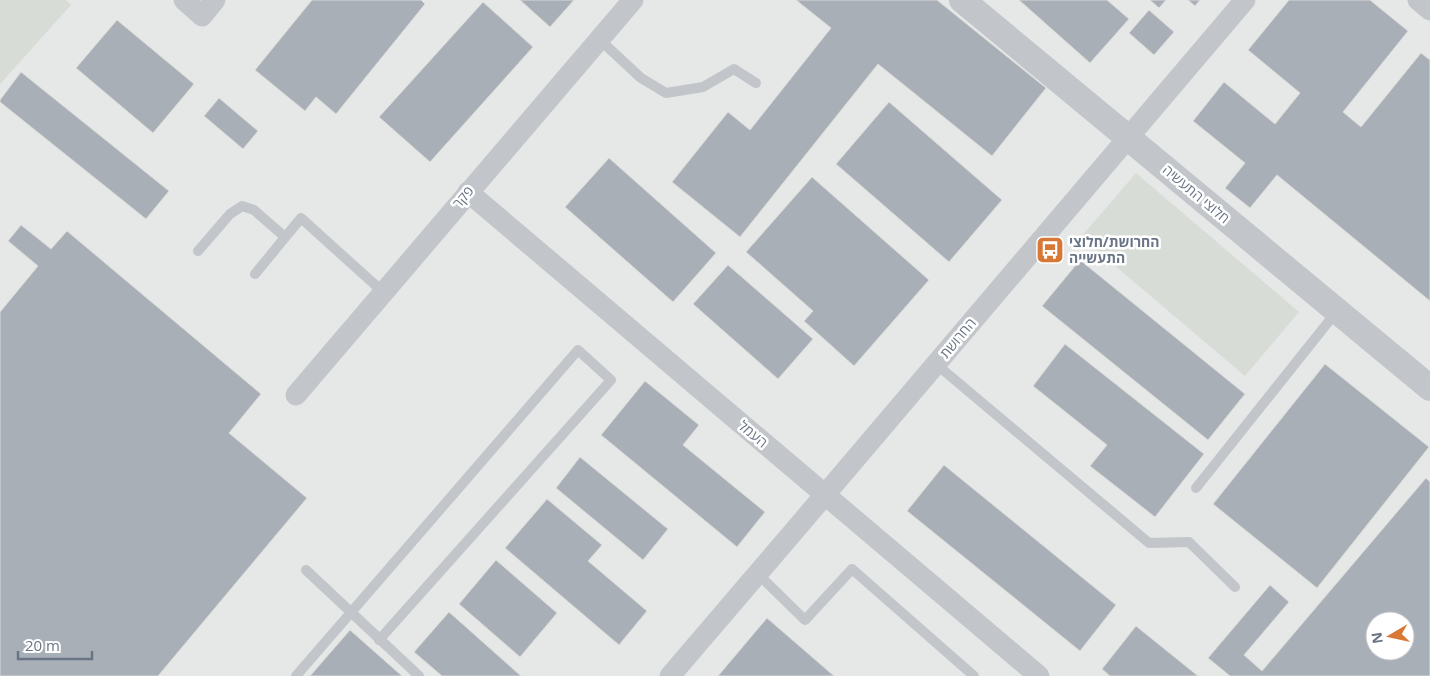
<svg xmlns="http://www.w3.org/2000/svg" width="1430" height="676" viewBox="0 0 1430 676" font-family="'Open Sans','Noto Sans Hebrew',sans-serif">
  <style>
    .built { fill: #e6e7e7; fill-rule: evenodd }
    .green { fill: #d7ddd6 }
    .building { fill: #a9afb6; stroke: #dadad8; fill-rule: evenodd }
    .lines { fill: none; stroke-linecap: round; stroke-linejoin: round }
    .service { stroke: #c2c5c9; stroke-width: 10 }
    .minor { stroke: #c2c5c9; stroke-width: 21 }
    .tertiary { stroke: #c2c5c9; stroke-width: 26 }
    .labels { text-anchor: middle; stroke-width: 5; stroke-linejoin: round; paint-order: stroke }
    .street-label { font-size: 14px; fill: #697485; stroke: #fff }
    .poi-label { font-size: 14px; font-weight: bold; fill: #697485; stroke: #fff; text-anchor: start }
  </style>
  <rect width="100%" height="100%" fill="#f8f8f6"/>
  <!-- built -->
  <path class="built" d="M0,0H1430V676H0ZM1375,621H1405V651H1375Z"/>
  <!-- green -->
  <g class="green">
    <polygon points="0,0 66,0 71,5 0,84"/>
    <polygon points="1136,173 1299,312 1245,376 1081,237"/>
  </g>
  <!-- building -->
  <g class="building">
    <polygon points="312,0 421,0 425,4 336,114 316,97 305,111 255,70"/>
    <polygon points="520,0 574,0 550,27"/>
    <polygon points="796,0 937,0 1046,88 992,156 878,64 740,237 672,182 728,112 750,130 831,28"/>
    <polygon points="1019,0 1107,0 1129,19 1090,63"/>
    <polygon points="1150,0 1166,0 1159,8"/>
    <polygon points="1188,0 1200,0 1195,6"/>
    <polygon points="1289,0 1370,0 1408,31 1343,112 1361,127 1421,53 1430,60 1430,301 1277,175 1250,208 1225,188 1245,163 1193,121 1224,82 1275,124 1300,93 1248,50"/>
    <polygon points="483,2 533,47 430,162 379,117"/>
    <polygon points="1149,10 1174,32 1154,55 1129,33"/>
    <polygon points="117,20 194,84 153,133 76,68"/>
    <polygon points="21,72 169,191 146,219 0,102 0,100"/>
    <polygon points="219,98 258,131 243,149 204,116"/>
    <polygon points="889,102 1002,200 949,262 836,164"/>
    <polygon points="609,158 716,253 673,302 565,207"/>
    <polygon points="812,177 929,280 854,366 804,321 813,311 746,252"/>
    <polygon points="21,225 51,249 67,231 261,394 229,433 307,498 158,676 0,676 0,312 38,266 8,241"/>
    <polygon points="1080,260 1245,394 1208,440 1042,306"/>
    <polygon points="728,265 813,339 778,379 693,304"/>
    <polygon points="1065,344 1204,454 1155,517 1090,466 1107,445 1033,386"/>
    <polygon points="1325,364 1429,447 1317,588 1213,504"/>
    <polygon points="645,381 699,425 683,445 765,512 737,547 601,435"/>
    <polygon points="580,457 668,529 643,560 556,488"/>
    <polygon points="944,465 1116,605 1080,651 907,511"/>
    <path d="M1426,478L1430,482V676H1230L1208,658L1270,585L1289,602L1244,655L1262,671ZM1375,621H1405V651H1375Z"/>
    <polygon points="547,499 602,545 588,561 647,611 619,645 505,548"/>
    <polygon points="496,560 557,613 520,657 459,604"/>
    <polygon points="449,612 521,676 442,676 414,652"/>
    <polygon points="767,618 834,676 718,676"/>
    <polygon points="1136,626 1198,676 1110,676 1102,669"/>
    <polygon points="350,630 402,676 310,676"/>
  </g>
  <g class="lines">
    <!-- service -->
    <g class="service">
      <polyline points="599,39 641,78 666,93 703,87 734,69 756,83"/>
      <polyline points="198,251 230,214 242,206 254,210 285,237"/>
      <polyline points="255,274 301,218 383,292"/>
      <polyline points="936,364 1149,543 1189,542 1235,587"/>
      <polyline points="1196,488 1337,311"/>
      <polyline points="306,570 419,676"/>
      <polyline points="758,574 805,620 852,569 974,676"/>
      <polyline points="296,676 578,350 611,380 379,640"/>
    </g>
    <!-- minor -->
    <g class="minor">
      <polyline points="184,0 202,16 215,0"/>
      <polyline points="1418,0 1430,10"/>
      <polyline points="468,192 1039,676"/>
      <polyline points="296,395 633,0"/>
      <path d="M670,676C863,452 1052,225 1245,0"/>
    </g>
    <!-- tertiary -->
    <polyline class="tertiary" points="962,0 1430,388"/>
  </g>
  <!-- icons -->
  <defs>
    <symbol id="bus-square" viewBox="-11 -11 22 22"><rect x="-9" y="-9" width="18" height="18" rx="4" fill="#d87836" stroke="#fff"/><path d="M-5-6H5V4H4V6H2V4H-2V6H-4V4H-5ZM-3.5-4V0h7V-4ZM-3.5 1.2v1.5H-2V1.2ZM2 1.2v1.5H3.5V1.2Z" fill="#fff"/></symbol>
  </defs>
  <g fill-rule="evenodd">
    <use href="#bus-square" x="1034" y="234" width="32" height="32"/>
  </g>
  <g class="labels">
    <!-- street labels -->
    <g class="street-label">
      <text transform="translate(1196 194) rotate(40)" y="5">חלוצי התעשיה</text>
      <text transform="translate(463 197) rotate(-50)" y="5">פקר</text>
      <text transform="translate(958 338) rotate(-50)" y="5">החרושת</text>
      <text transform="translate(753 434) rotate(40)" y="5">העמל</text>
    </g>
    <!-- poi labels -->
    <g class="poi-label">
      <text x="1069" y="247">החרושת/חלוצי<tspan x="1069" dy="16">התעשייה</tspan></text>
    </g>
  </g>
  <!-- north arrow -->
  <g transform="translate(1390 636) rotate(261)"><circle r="24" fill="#ffffff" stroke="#c3c7ce"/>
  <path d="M0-4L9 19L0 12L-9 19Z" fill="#d87836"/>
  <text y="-8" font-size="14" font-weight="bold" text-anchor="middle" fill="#697485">N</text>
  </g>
  <!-- scale -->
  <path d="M18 651v8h74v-8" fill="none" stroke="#697485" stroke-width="2.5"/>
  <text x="25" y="651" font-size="15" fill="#697485" stroke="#ffffff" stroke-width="4" paint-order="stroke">20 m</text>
</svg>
